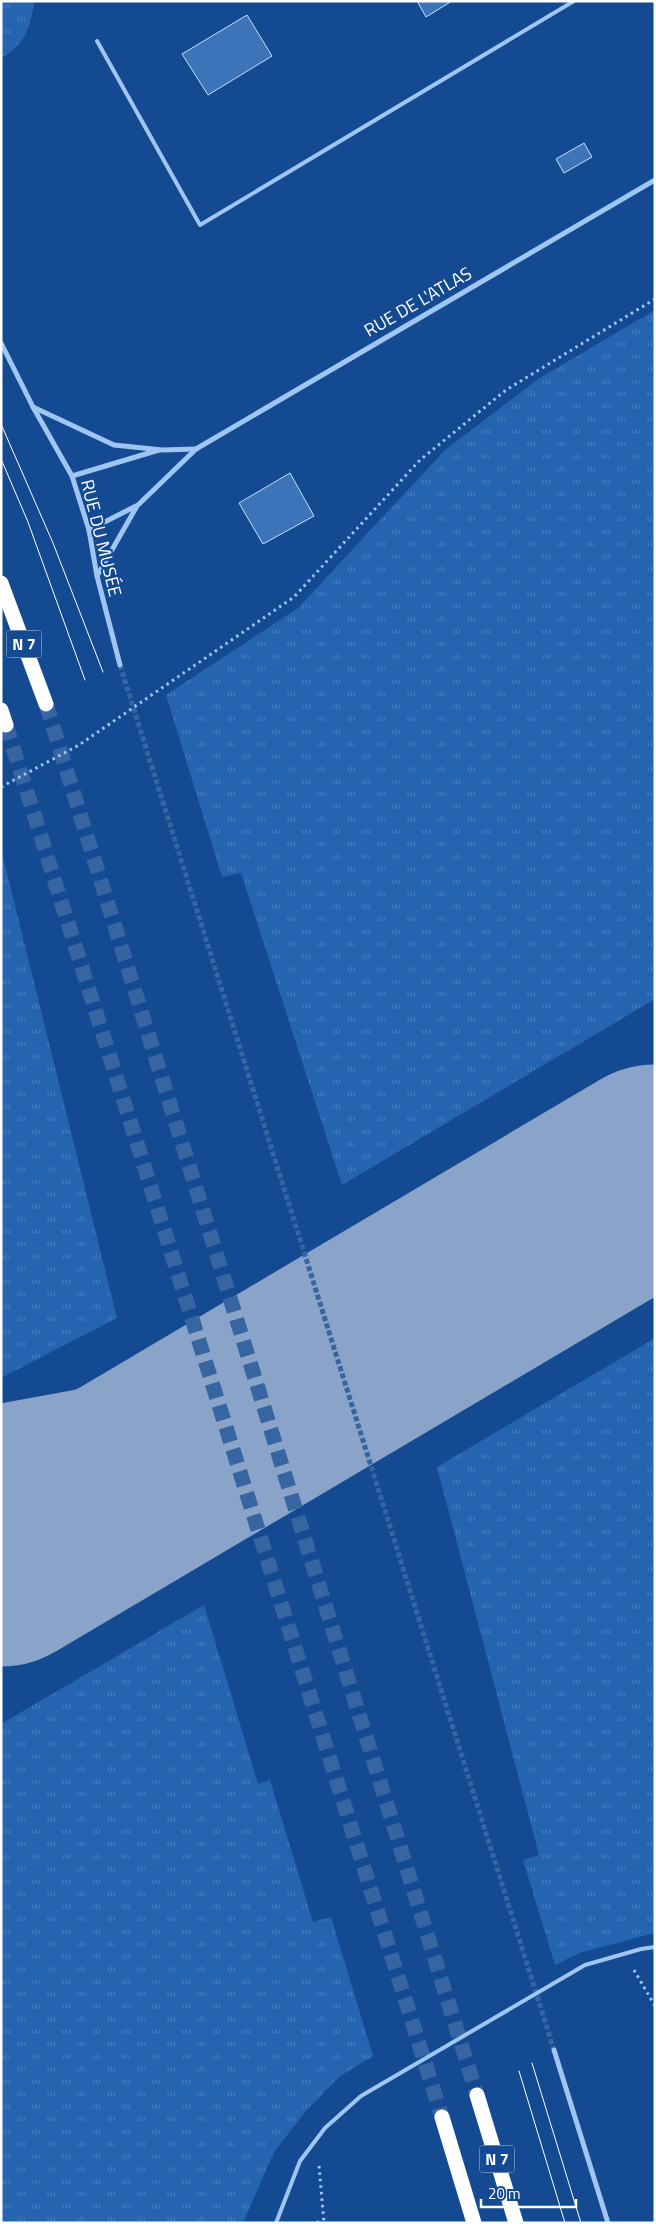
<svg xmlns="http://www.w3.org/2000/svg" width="656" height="2224" viewBox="0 0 656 2224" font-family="'Titillium Web',sans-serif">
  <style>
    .grass { fill: url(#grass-tufts) }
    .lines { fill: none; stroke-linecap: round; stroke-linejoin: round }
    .taxiway { stroke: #89a4c8; stroke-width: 86 }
    .runway { stroke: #89a4c8; stroke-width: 215 }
    .building { fill: #3b74b9; stroke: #c6dffd }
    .street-tunnel { stroke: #3665a2; stroke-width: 5; stroke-dasharray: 5 2.5; stroke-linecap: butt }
    .highway-tunnel { stroke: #3665a2; stroke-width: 15; stroke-dasharray: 15 8; stroke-linecap: butt }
    .path { stroke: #9fc5f2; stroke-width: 3; stroke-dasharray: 2.5 4; stroke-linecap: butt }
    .lane { stroke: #9fc5f2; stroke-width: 4 }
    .street { stroke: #9fc5f2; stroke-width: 5 }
    .highway { stroke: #fff; stroke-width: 15 }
    .tram { stroke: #fff; stroke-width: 1 }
    .labels { text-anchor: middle; stroke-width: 4; stroke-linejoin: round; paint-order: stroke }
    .shield { fill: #134a91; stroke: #b8c9de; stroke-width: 1 }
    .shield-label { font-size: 16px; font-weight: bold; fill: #fff }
    .street-label { font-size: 18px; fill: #fff; stroke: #134a91 }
  </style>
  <defs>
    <pattern id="grass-tufts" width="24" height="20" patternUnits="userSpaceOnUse" patternTransform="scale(1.25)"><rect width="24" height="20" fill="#2564b0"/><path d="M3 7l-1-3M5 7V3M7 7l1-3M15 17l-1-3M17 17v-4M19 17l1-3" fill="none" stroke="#467bbc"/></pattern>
  </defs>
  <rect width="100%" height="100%" fill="#134a91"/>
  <!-- grass -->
  <g class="grass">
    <path d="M1,1L34,2C31,27 24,46 1,58Z"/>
    <polygon points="655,310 655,999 342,1185 241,873 222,877 166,695 298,608 445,450 538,379"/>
    <polygon points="1,849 117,1318 1,1378"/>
    <polygon points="655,1338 655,1933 579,1953 555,1965 523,1860 539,1855 437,1467"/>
    <polygon points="204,1605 258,1784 270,1780 313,1922 331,1917 373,2056 339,2077 305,2112 274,2152 243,2223 1,2223 1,1724"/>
  </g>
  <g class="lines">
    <!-- taxiway -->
    <polyline class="taxiway" points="1,1447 83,1432 273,1377 466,1284"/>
    <!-- runway -->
    <polyline class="runway" points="1,1559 655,1172"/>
  </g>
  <!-- building -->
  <g class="building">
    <polygon points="417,1 452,1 426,17"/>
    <polygon points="247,15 272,56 208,95 182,54"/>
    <polygon points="584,143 592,157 564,173 556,159"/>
    <polygon points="290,473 314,516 263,544 239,503"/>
  </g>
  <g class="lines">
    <!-- street-tunnel -->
    <polyline class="street-tunnel" points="120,665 554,2050"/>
    <!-- highway-tunnel -->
    <g class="highway-tunnel">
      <polyline points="46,704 477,2095"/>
      <polyline points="6,725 442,2117"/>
    </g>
    <!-- path -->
    <g class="path">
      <polyline points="1,787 79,745 294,597 420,460 506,390 655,299"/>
      <polyline points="634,1970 655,2006"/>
      <polyline points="319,2166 324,2223"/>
      <polyline points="317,2221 318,2223"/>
    </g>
    <!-- lane -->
    <g class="lane">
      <polyline points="97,41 200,225 574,1"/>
      <polyline points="276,2223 300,2161 325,2128 361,2096 585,1965 641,1949 655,1947"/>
    </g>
    <!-- street -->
    <g class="street">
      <polyline points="1,343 33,407 72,476 89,530 97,576 120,665"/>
      <polyline points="33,407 114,445 162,450 196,449"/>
      <polyline points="72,476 159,450"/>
      <polyline points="89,530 136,506"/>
      <polyline points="97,576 137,506 196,449 655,180"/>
      <polyline points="554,2050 608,2223"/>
    </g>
    <!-- highway -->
    <g class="highway">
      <polyline points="1,583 46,704"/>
      <polyline points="1,710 6,725"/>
      <polyline points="477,2095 516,2223"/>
      <polyline points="442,2117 474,2223"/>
    </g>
    <!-- tram -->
    <g class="tram">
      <polyline points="1,424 53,543 103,672"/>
      <polyline points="1,459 28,522 85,680"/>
      <polyline points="532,2063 581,2223"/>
      <polyline points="519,2071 565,2223"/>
    </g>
  </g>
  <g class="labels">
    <!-- shield labels -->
    <g class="shield">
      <rect x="6.5" y="630.5" width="35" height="27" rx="4"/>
      <rect x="479.5" y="2145.5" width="35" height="27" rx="4"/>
    </g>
    <g class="shield-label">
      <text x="24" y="650">N 7</text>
      <text x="497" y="2165">N 7</text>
    </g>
    <!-- street labels -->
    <g class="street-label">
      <text transform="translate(418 302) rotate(-30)" y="6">RUE DE L'ATLAS</text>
      <text transform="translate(101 538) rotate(76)" y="6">RUE DU MUSÉE</text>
    </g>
  </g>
  <!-- border -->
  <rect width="656" height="2224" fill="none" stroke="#ffffff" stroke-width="5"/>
  <!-- scale -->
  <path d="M481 2199v8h95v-8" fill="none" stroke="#ffffff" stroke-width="2.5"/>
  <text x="488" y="2199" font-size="15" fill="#ffffff" stroke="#134a91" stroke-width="4" paint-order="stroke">20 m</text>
</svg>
